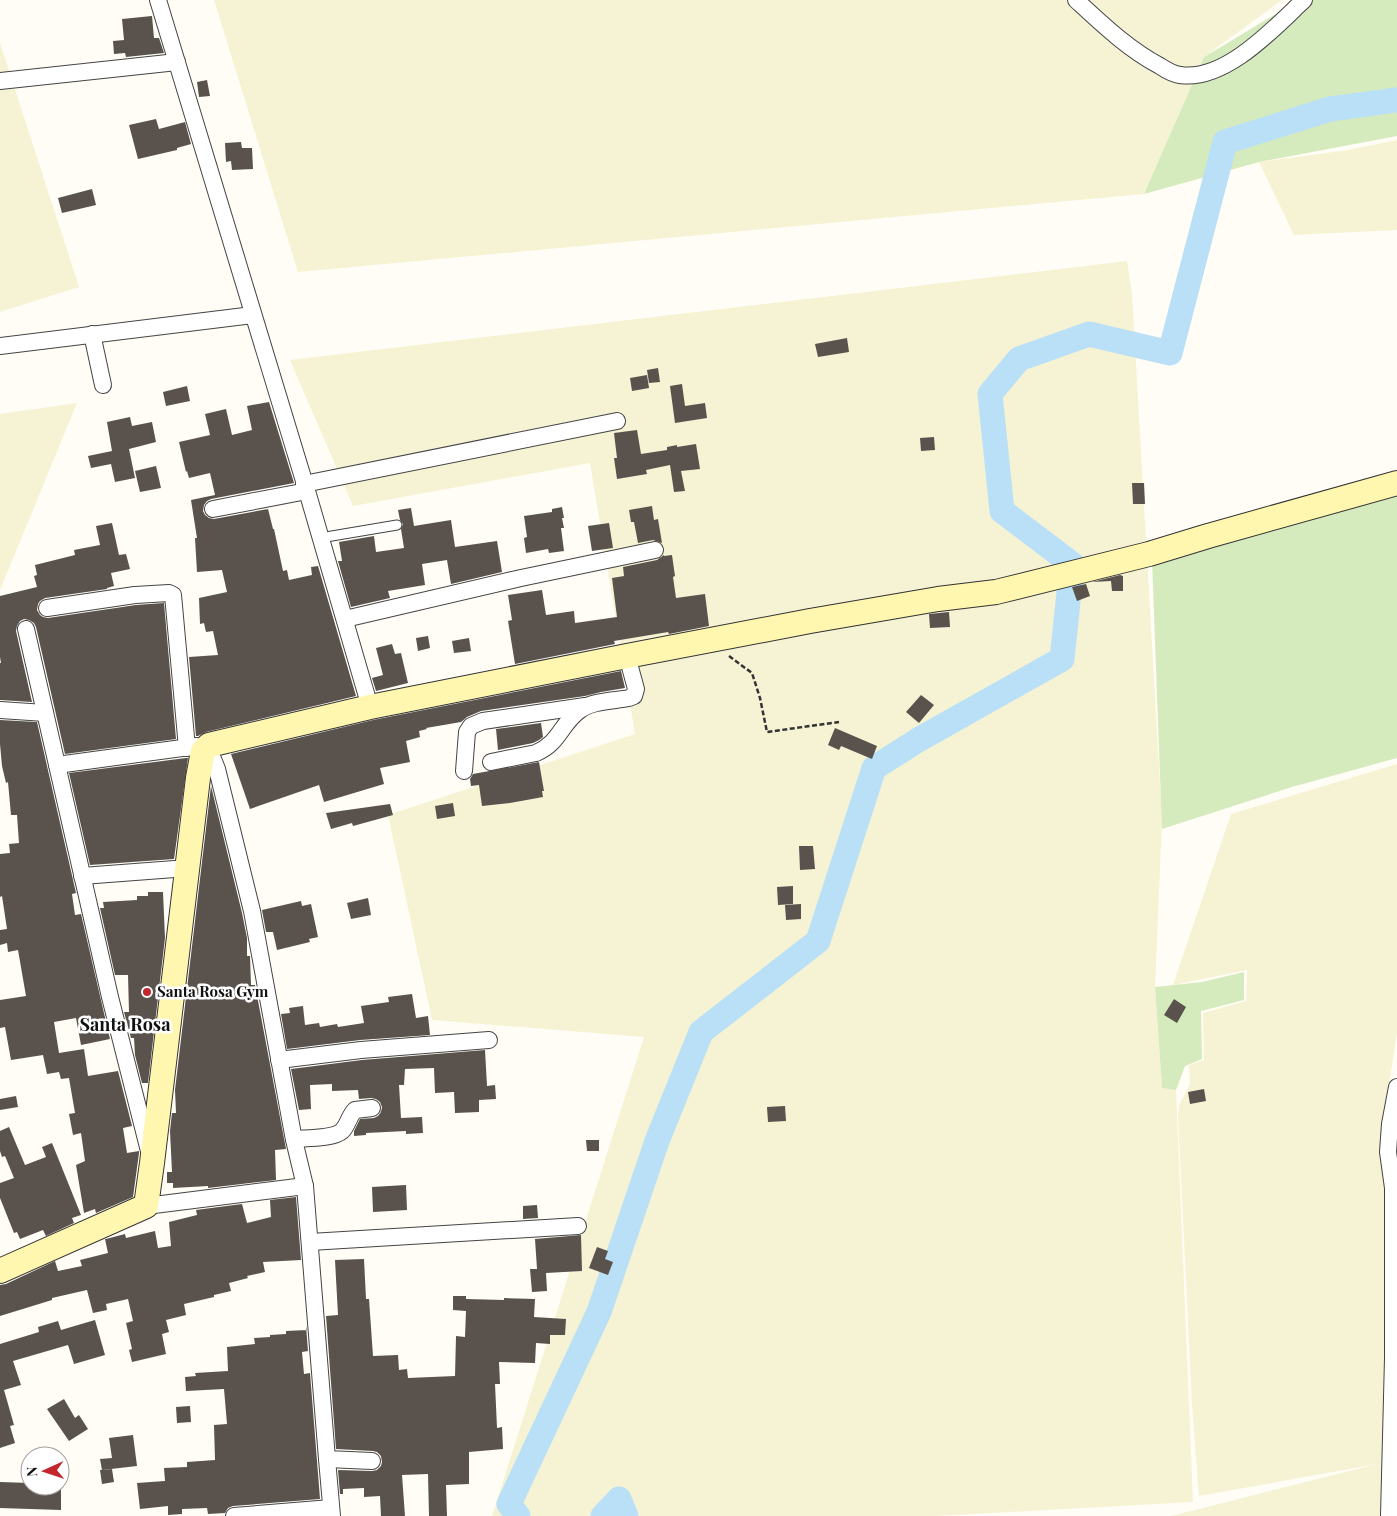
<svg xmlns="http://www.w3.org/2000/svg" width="1397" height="1516" viewBox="0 0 1397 1516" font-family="'Playfair Display',serif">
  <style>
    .farmland { fill: #f6f3d4 }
    .green { fill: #d5ebbd }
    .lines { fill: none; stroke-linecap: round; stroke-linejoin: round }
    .river { stroke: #b9e0f7; stroke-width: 25 }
    .building { fill: #5a524d }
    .lane-casing { stroke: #444; stroke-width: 11 }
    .street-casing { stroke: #444; stroke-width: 18 }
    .secondary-casing { stroke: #333; stroke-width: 26 }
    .path { stroke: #333; stroke-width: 2.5; stroke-dasharray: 5 2.5; stroke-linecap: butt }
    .lane { stroke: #fff; stroke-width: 9 }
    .street { stroke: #fff; stroke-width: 16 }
    .secondary { stroke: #fff6b0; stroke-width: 24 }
    .poi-dot { fill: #c4262e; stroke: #fff; stroke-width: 2 }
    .labels { text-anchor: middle; stroke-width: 5; stroke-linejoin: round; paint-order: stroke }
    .poi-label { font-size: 15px; font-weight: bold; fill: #111; stroke: #fff; text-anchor: start }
    .quarter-label { font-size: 18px; font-weight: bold; fill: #111; stroke: #fff }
  </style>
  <rect width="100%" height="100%" fill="#fffdf5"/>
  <!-- farmland -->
  <g class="farmland">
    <polygon points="214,0 1282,0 1204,57 1144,194 298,272"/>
    <polygon points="0,43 79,287 0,312"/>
    <polygon points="1397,140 1397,230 1294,235 1259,162 1348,150"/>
    <polygon points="1127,261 1132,294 1162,820 1155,987 1162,1088 1176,1090 1193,1502 936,1516 492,1516 644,1037 432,1020 388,815 635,734 590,463 353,506 290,360"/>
    <polygon points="77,403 0,590 0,414"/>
    <polygon points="1397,764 1397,1032 1382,1132 1386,1217 1385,1516 1171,1516 1377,1464 1199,1496 1192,1406 1178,1115 1179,1105 1190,1084 1189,1065 1204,1060 1203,1013 1246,1001 1247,970 1173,985 1231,814"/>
  </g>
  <!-- green -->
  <g class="green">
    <polygon points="1299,0 1397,0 1397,136 1259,162 1144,194 1204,57"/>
    <polygon points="1397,489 1397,758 1292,787 1162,829 1152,559"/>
    <polygon points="1244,972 1244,1000 1201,1011 1202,1059 1185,1066 1176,1090 1162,1088 1155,987 1202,982"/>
  </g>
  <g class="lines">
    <!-- river -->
    <g class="river">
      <polyline points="518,1516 509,1504 599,1312 657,1141 701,1032 818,941 874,768 918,740 1062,659 1072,564 1002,511 990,394 1019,359 1089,334 1170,353 1225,142 1330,109 1397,100"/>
      <polyline points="603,1516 619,1499 626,1516"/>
    </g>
  </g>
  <!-- building -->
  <g class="building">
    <polygon points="152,16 154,38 159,38 164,53 126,57 125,53 114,54 113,41 124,40 122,19"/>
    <polygon points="207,80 210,96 199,97 197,82"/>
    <polygon points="156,119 159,129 185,122 191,144 177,148 177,150 138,159 129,125"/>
    <polygon points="241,142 242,148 252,148 253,169 232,170 231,161 226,162 225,143"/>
    <polygon points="92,189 96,205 62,213 58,198"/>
    <polygon points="847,338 849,352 818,357 815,344"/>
    <polygon points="658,368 660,382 649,383 647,370"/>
    <polygon points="647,375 649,388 632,391 630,378"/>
    <polygon points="682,384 685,406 705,403 707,418 675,423 670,386"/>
    <polygon points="187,386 190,401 166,406 163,392"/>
    <polygon points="269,402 294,483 211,499 207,501 204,505 203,511 205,515 209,518 214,519 268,509 273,529 274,529 283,571 287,570 289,580 312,575 311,567 318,566 356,696 206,732 198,736 196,736 189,657 218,655 213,631 206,632 204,623 200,624 199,598 227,592 222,570 197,572 195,538 197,538 191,500 215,495 210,473 189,478 187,471 186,472 179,442 210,435 205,414 226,409 232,435 252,430 247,406"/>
    <polygon points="130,417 132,426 152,422 156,442 129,449 135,478 115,482 111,464 91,468 88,456 112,451 107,422"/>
    <polygon points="637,430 641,454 667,450 667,447 677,445 677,447 696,444 700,469 681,471 685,491 674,492 670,465 646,470 647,474 617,479 614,458 617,458 614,433"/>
    <polygon points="934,437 935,450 921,451 920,438"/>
    <polygon points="156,466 161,488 140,492 135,471"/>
    <polygon points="1132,483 1144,483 1145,504 1133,504"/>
    <polygon points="652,506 654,520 658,519 662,543 653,540 638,543 634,522 631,522 629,510"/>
    <polygon points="562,507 564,518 562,518 564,528 561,528 564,551 549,553 548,549 526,553 524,538 527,537 524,516 552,512 552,509"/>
    <polygon points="411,508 414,526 451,520 455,547 497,541 502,572 451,584 447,560 422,564 425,585 388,591 390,598 351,607 338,561 342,561 339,542 374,536 376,552 404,548 401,529 403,524 400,520 398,510"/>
    <polygon points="112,523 119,555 126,554 130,569 111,573 114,586 107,588 107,589 45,598 40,601 38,604 37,610 40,615 43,617 48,618 136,605 164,603 176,739 65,754 36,627 34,623 29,620 24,619 20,621 17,626 16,631 32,702 0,700 0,663 1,663 0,657 0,596 37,587 34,576 37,575 35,565 75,555 74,550 100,545 96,526"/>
    <polygon points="609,523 613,548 592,551 588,526"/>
    <polygon points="664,555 664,556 672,555 675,576 673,577 676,598 705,594 709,626 669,634 668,632 614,641 615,644 515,664 508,621 512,620 508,595 542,590 546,615 574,611 575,623 617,617 612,578 624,576 623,567 657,560"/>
    <polygon points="1120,575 1123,576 1123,591 1112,591 1111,581 1092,582"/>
    <polygon points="1086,584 1090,596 1077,601 1072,587"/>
    <polygon points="949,612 950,627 930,628 929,614"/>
    <polygon points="428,636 430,648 418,651 416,638"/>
    <polygon points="469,638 471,651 454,653 452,641"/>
    <polygon points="392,644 395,654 401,653 408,683 376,691 372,678 383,675 376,648"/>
    <polygon points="621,671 625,688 601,692 585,696 481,711 467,717 461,722 426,728 427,729 419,731 420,737 406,741 410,762 380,768 384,784 324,802 319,785 250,809 231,754 373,720"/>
    <polygon points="921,695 934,705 919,723 906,712"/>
    <polygon points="0,720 37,722 76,893 72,894 75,915 81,914 110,1039 81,1045 76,1018 54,1022 59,1053 84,1049 88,1076 118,1071 132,1126 123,1128 127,1153 139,1151 139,1153 133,1197 96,1213 95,1209 84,1213 76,1165 85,1161 81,1133 73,1135 69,1114 75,1113 69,1078 61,1079 59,1072 47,1074 43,1055 11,1060 5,1027 0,1028 0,1000 26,996 18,950 8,952 7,943 0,945 0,930 7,929 2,896 0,897 0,854 10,853 9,844 19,843 17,815 11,815 8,782 6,783 2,766 0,744"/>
    <polygon points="541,723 543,737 539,740 533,743 498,750 496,729"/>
    <polygon points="835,728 877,746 872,759 841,746 839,750 828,745"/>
    <polygon points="186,758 188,758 174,859 90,865 69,773"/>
    <polygon points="539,762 544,791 542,791 543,797 510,803 482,806 479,785 471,786 470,779 473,774"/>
    <polygon points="211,786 242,913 247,938 247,956 250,956 251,985 255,985 286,1149 275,1150 276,1180 208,1188 208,1186 173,1188 173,1183 167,1183 167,1172 172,1172 170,1131 172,1113 176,1113 175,1090"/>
    <polygon points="453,803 455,816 437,819 435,806"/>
    <polygon points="390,804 393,815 353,826 352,823 331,829 326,813"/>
    <polygon points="799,846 813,846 815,869 800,870"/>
    <polygon points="793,886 793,904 778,905 777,887"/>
    <polygon points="148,892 163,892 165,938 148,1083 142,1083 135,1055 134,1038 131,1038 124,1012 129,1012 128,975 115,975 100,908 104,908 103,902 137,900 137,896 148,896"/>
    <polygon points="368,898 371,915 351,919 347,903"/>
    <polygon points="301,901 302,906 311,904 318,937 309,939 310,942 277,950 273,932 266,932 262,910"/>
    <polygon points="801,904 801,919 786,920 785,905"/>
    <polygon points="412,994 416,1018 428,1016 430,1035 360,1040 287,1049 281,1014 290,1013 289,1008 303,1006 305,1025 319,1023 320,1027 337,1024 338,1027 364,1023 361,1006 389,1002 388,997"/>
    <polygon points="1174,999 1186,1007 1177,1023 1164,1015"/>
    <polygon points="485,1050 487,1086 495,1085 496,1099 479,1100 479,1112 455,1113 454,1092 435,1093 434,1068 405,1069 404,1085 399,1085 401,1118 422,1117 423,1133 406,1134 406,1131 366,1133 366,1135 354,1136 354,1131 360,1119 374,1118 378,1116 381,1112 382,1107 380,1102 376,1099 371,1098 359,1099 358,1090 332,1091 332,1084 310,1085 311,1109 299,1110 291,1069 362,1060"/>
    <polygon points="1204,1089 1206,1101 1190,1104 1188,1092"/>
    <polygon points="16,1096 18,1107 0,1110 0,1099"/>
    <polygon points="785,1106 786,1121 768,1122 767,1107"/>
    <polygon points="9,1127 25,1165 46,1157 42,1147 52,1143 81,1215 72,1218 74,1223 46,1236 43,1230 20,1239 17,1232 14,1233 0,1198 0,1183 14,1178 5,1156 2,1157 0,1151 0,1131"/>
    <polygon points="586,1140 599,1140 599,1151 587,1151"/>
    <polygon points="406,1185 407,1210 373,1212 372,1187"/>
    <polygon points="296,1197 301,1260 263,1262 265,1272 247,1276 248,1278 229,1283 231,1291 214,1295 214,1297 184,1304 186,1315 166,1320 169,1332 162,1334 166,1354 132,1362 129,1350 132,1349 126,1323 133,1321 128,1299 106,1304 107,1310 93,1313 87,1290 52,1298 52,1300 0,1316 0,1285 6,1284 55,1261 58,1271 82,1266 80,1260 108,1253 105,1239 106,1239 125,1234 126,1238 155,1231 158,1248 171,1246 169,1222 197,1215 196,1210 242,1204 247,1223 271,1217 270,1200"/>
    <polygon points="537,1205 538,1218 523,1219 523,1206"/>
    <polygon points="581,1235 582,1271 546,1273 547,1291 532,1292 530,1269 537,1269 535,1239"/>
    <polygon points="597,1247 608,1251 605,1259 613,1262 608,1275 589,1268"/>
    <polygon points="364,1259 366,1299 369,1299 373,1356 398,1355 399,1370 407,1369 408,1378 455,1376 456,1336 465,1337 466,1311 453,1310 453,1296 466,1296 466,1299 504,1300 504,1298 535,1299 534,1317 566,1319 565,1335 550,1335 550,1344 536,1343 535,1363 499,1362 500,1384 495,1384 497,1428 502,1427 503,1449 469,1452 469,1484 446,1485 447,1516 429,1516 428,1474 402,1475 405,1516 381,1516 380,1496 364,1497 364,1488 343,1489 343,1494 340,1494 338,1470 372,1471 377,1470 381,1466 382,1462 381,1456 377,1452 373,1451 336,1449 326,1316 338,1315 335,1260"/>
    <polygon points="95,1320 105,1355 74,1364 68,1345 13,1361 21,1385 4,1390 14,1425 10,1426 15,1443 0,1448 0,1344 39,1332 38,1327 58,1321 61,1330"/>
    <polygon points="306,1326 308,1351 302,1352 304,1374 310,1373 320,1499 233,1506 228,1508 225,1513 208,1514 207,1508 182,1509 182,1514 168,1515 168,1506 140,1509 137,1483 165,1481 164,1468 187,1467 187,1462 215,1460 214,1425 227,1424 224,1389 186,1391 185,1377 196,1376 195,1373 228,1371 227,1347 255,1344 254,1338 270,1337 270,1335 286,1334 286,1331 307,1330"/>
    <polygon points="64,1399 75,1418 79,1415 88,1429 69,1441 47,1409"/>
    <polygon points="190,1406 191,1422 177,1423 176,1407"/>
    <polygon points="133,1435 137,1466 102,1470 100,1459 112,1458 109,1438"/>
    <polygon points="112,1469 114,1482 102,1484 100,1470"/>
    <polygon points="0,1482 30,1483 30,1486 61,1486 61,1510 0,1508"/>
  </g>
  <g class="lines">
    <defs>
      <polyline id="lane" points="320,538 397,525"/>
      <g id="street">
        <polyline points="158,0 307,491 370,707"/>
        <path d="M1076,0C1102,24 1128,49 1160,66C1166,70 1173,74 1180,75C1225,82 1274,28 1304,0"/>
        <polyline points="0,81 177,62"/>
        <polyline points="92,334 103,385"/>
        <polyline points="0,346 253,315"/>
        <polyline points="304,484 617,421"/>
        <polyline points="213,509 307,491"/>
        <polyline points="47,608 135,595 169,593 173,595 187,748"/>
        <polyline points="345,619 521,578 655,550"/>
        <polyline points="26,629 110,997 149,1151"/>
        <polyline points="0,710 45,713"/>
        <polyline points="203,751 213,759 217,769 252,911 294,1140 305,1186 327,1459 372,1461"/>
        <path d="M491,762L536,753C560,743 561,723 580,710C592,701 613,701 629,698L634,696L636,689L627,656"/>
        <polyline points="57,765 197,746"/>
        <polyline points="464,771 467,732 471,726 483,721 585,706"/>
        <polyline points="82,876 188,868"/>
        <polyline points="279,1060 361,1050 489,1040"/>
        <path d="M294,1139C306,1138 333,1139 342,1131C348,1125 349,1116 355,1110L372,1108"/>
        <polyline points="146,1206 305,1186"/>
        <polyline points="310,1242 578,1226"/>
        <polyline points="327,1459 332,1516"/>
        <polyline points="234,1516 331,1508"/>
        <polyline points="1389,1516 1393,1358 1393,1188 1388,1152 1390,1124 1397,1087"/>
      </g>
      <polyline id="secondary" points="0,1271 146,1206 152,1163 198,778 203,751 209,745 370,707 627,656 810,621 938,599 996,592 1149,554 1208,536 1397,483"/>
    </defs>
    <!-- lane casing -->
    <use href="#lane" class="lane-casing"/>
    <!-- street casing -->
    <use href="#street" class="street-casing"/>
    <!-- secondary casing -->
    <use href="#secondary" class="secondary-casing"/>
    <!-- path -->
    <polyline class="path" points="729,656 752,673 760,698 767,732 839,722"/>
    <!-- lane -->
    <use href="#lane" class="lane"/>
    <!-- street -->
    <use href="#street" class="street"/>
    <!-- secondary -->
    <use href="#secondary" class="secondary"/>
  </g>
  <!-- markers -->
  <circle class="poi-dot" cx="147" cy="992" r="5"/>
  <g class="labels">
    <!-- poi labels -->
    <g class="poi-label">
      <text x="157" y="997">Santa Rosa Gym</text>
    </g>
    <!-- quarter labels -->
    <g class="quarter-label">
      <text x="125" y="1031">Santa Rosa</text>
    </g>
  </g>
  <!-- north arrow -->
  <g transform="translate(45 1471) rotate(267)"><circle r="24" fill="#ffffff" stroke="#a0a0a0"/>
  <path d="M0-4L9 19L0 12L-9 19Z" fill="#c4262e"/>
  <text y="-8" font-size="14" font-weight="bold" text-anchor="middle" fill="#111111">N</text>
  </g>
</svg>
